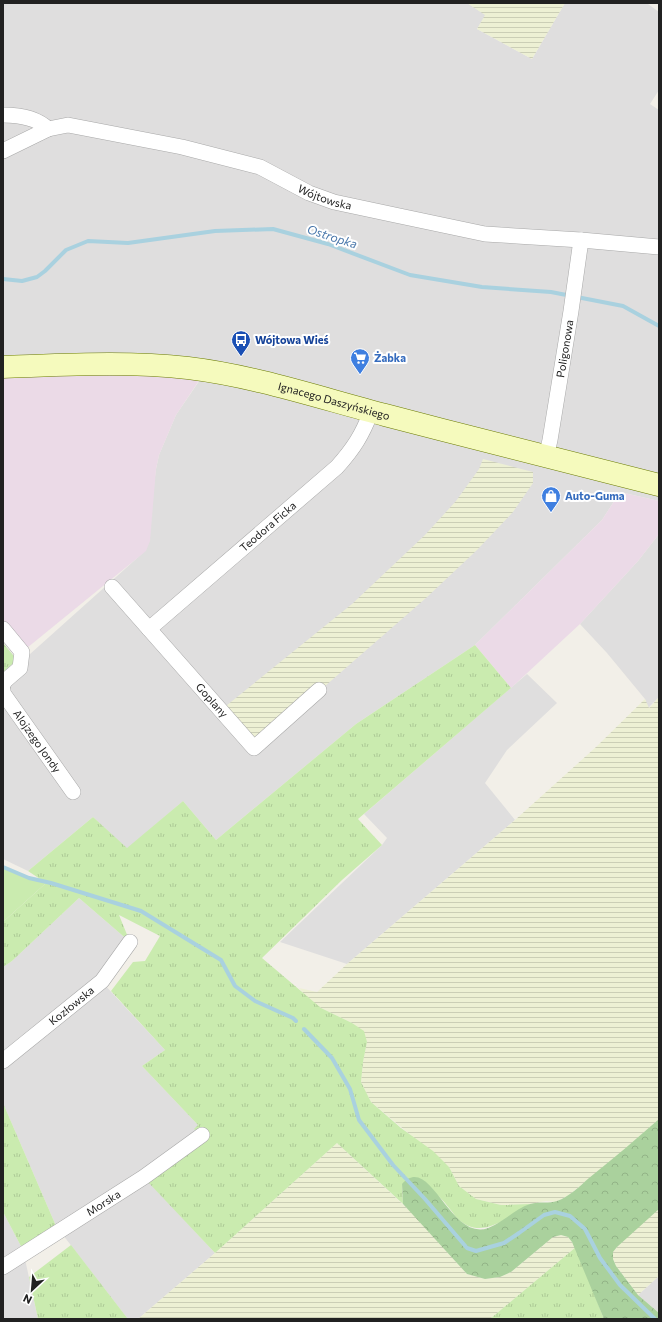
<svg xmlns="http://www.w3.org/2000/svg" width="662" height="1322" viewBox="0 0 662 1322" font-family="Commissioner,sans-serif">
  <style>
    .residential { fill: #dfdede }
    .industrial { fill: #ebdae7 }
    .farmland { fill: url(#farmland-rules) }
    .grass { fill: url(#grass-tufts) }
    .forest { fill: url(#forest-crowns) }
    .garden { fill: #caebaf }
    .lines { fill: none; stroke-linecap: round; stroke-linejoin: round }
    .stream { stroke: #a9d1df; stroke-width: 4 }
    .street-casing { stroke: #a8a8a8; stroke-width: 16 }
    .secondary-casing { stroke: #6b7c04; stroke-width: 23 }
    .street { stroke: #fff; stroke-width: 15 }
    .secondary { stroke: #f5fabd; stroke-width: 22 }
    .labels { text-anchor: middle; stroke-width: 4; stroke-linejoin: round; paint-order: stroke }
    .street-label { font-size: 11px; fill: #212121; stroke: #fff }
    .transit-label { font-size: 11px; font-weight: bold; fill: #164399; stroke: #fff; text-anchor: start }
    .shop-label { font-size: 11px; font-weight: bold; fill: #366cbe; stroke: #fff; text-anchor: start }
    .water-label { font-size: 12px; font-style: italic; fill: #4977ab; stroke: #fff }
  </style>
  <defs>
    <pattern id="farmland-rules" width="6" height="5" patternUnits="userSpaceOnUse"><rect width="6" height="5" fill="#edf0d4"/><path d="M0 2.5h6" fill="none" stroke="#cbceb6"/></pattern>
    <pattern id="grass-tufts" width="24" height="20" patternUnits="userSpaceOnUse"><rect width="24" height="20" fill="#caebaf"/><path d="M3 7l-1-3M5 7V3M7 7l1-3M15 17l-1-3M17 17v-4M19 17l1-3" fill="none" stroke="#adc996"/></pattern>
    <pattern id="forest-crowns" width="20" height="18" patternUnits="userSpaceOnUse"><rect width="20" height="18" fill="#aad19d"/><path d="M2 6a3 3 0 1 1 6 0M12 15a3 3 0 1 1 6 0" fill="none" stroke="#92b387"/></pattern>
  </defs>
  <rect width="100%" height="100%" fill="#f2efe8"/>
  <!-- residential -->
  <g class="residential">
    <polygon points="3,3 467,3 486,15 477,29 532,59 565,3 649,3 648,4 659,12 659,90 650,104 659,110 659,501 620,492 602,520 475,645 356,724 216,840 183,801 127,849 93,817 28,871 3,859 3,643 20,663 145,551 156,469 159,455 176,415 206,371 3,370"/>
    <polygon points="659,534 659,697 648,708 645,699 607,653 580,624 638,561"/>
    <polygon points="527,674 557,703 507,750 485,783 515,820 347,964 280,942 382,845 387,838 364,814"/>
    <polygon points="79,898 130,942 102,982 165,1050 142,1066 199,1126 202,1135 144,1177 215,1253 138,1319 128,1319 56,1226 3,1103 3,967 12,961"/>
    <polygon points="3,1212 23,1250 38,1319 3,1319"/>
    <polygon points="659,1276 659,1313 638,1295"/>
  </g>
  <!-- industrial -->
  <g class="industrial">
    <polygon points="3,370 206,370 176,415 159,455 156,469 150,541 146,551 22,652 3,629"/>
    <polygon points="620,492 659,501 659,534 638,561 580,624 511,688 475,645 602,520"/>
  </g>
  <!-- farmland -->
  <g class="farmland">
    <polygon points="467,3 565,3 532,59 477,29 485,15"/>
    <polygon points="483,459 533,472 533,483 513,512 477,550 426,598 254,748 221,710 352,604 425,535 456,501 479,469"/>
    <polygon points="659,697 659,1119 623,1151 569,1195 556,1202 546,1201 530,1204 501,1205 476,1199 459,1186 449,1167 371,1102 361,1082 363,1062 367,1042 352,1023 321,1008 309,1000 299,988 317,992 347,964 515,820 596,747 645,699 649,708"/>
    <polygon points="337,1143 411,1212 467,1274 485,1279 500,1277 511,1272 553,1237 561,1235 568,1237 576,1247 490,1319 138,1319 215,1253"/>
    <polygon points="659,1209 659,1276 638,1295 616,1266 613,1259 613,1252 617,1247 633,1231"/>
  </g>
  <!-- grass -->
  <g class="grass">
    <polygon points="3,643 17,660 3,672"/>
    <path d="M475,645L511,688L358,819L382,845L342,880L262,958L321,1008L352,1023L364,1031L367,1042L363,1062L361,1082L371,1102L401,1128L433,1151L449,1167L459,1186L476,1199L501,1205L530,1204C507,1217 481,1242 457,1218C453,1213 441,1197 437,1195C432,1191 410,1187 402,1184L403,1204L337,1143L215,1253L148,1182L202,1135L194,1129L198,1125L142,1066L165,1050L111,991L133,962L145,961L160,936L119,915L130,942L79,898L12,961L3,967V922L46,883L28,871L93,817L127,848L183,801L216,840L356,724Z"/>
    <polygon points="3,1103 56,1226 23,1250 3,1212"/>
    <polygon points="71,1245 128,1319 38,1319 29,1277"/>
    <polygon points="576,1247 604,1319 490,1319"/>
  </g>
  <!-- forest -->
  <path class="forest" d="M659,1119V1209L617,1247L613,1252V1259L616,1266L638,1295L659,1313V1319H604L572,1242L568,1237L561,1235L553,1237L511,1272L500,1277L485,1279L467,1274L403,1204L402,1184C430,1153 448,1237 485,1229C501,1225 514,1209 530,1204C539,1201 550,1204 557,1201C569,1197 580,1186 589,1178C613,1159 636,1139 659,1119Z"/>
  <!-- garden -->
  <polygon class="garden" points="3,867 46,883 3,922"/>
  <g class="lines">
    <!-- stream -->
    <g class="stream">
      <polyline points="3,279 22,281 37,277 45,271 66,250 88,241 128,243 215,231 273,229 328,244 410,275 482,287 551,292 623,306 659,326"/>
      <polyline points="3,867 29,878 51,883 141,911 221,960 235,986 255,1001 293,1018 296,1021"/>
      <polyline points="304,1029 332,1058 350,1089 359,1120 393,1165 425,1199 467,1248 476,1251 504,1243 519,1233 544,1215 555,1212 570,1216 585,1229 600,1258 620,1285 655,1319"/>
    </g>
    <defs>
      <g id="street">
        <path d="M3,115C19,115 36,117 48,129"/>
        <path id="s1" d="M3,151L48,129L68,125L182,147L260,167L309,193L334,202L395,215L485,234L581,240L659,247"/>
        <path id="s2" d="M546,457L550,440L571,311L581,240"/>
        <path id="s3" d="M112,587L254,748L319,690"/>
        <polyline points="3,629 22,652 20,668 6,680 3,684"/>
        <path id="s4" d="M149,629L337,467C354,448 362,435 371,412"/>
        <path id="s5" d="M3,690V693L73,792"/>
        <path id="s6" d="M3,1061L102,981L130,942"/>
        <path id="s7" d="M3,1267L144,1177L202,1135"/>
      </g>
      <g id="secondary">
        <path id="s8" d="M3,367C64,365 127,361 188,368C255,376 320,398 385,415C476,439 567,462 659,485"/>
      </g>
    </defs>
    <!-- street casing -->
    <use href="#street" class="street-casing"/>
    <!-- secondary casing -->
    <use href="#secondary" class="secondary-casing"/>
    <!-- street -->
    <use href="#street" class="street"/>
    <!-- secondary -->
    <use href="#secondary" class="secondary"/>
  </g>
  <!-- icons -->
  <defs>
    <symbol id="bus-pin" viewBox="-11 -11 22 30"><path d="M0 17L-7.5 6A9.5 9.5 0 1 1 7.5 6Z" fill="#1a4fb4" stroke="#fff"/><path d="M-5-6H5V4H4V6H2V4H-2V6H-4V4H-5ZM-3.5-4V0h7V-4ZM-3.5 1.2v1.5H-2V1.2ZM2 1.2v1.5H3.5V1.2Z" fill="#fff"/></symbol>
    <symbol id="supermarket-pin" viewBox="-11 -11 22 30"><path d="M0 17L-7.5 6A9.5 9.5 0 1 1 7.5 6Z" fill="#3f7fe0" stroke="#fff"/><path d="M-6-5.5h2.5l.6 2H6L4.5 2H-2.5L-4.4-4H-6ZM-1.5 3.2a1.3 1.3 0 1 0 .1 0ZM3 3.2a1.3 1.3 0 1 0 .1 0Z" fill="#fff"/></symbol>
    <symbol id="shop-pin" viewBox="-11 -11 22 30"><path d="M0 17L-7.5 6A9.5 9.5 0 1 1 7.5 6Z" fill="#3f7fe0" stroke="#fff"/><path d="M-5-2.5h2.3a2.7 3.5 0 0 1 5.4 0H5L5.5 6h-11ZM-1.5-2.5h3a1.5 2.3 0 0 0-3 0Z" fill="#fff"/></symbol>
  </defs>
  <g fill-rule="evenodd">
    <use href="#bus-pin" x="230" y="329" width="22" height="30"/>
    <use href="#supermarket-pin" x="349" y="347" width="22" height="30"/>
    <use href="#shop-pin" x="540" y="485" width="22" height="30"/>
  </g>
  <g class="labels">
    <!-- street labels -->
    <g class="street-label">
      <text dy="4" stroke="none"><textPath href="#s1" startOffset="339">Wójtowska</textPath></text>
      <text dy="4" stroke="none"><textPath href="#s2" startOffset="110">Poligonowa</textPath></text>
      <text dy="4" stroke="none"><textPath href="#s8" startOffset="335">Ignacego Daszyńskiego</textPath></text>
      <text dy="4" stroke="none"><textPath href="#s4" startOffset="157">Teodora Ficka</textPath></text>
      <text dy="4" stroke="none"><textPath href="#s3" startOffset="151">Goplany</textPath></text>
      <text dy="4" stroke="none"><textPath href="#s5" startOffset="62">Alojzego Jondy</textPath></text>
      <text dy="4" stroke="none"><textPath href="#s6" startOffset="88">Kozłowska</textPath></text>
      <text dy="4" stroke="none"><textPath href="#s7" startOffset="119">Morska</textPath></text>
    </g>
    <!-- transit labels -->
    <g class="transit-label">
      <text x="255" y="344">Wójtowa Wieś</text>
    </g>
    <!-- shop labels -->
    <g class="shop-label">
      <text x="374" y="362">Żabka</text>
      <text x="565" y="500">Auto-Guma</text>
    </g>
    <!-- water labels -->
    <g class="water-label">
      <text transform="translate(332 237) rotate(18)" y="4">Ostropka</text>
    </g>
  </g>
  <!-- border -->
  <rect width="662" height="1322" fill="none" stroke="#212121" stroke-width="8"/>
  <!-- north arrow -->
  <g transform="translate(32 1290) rotate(206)" stroke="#ffffff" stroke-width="3" paint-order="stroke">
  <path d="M0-3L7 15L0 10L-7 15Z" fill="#212121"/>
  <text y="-6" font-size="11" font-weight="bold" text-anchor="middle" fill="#212121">N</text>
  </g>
</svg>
